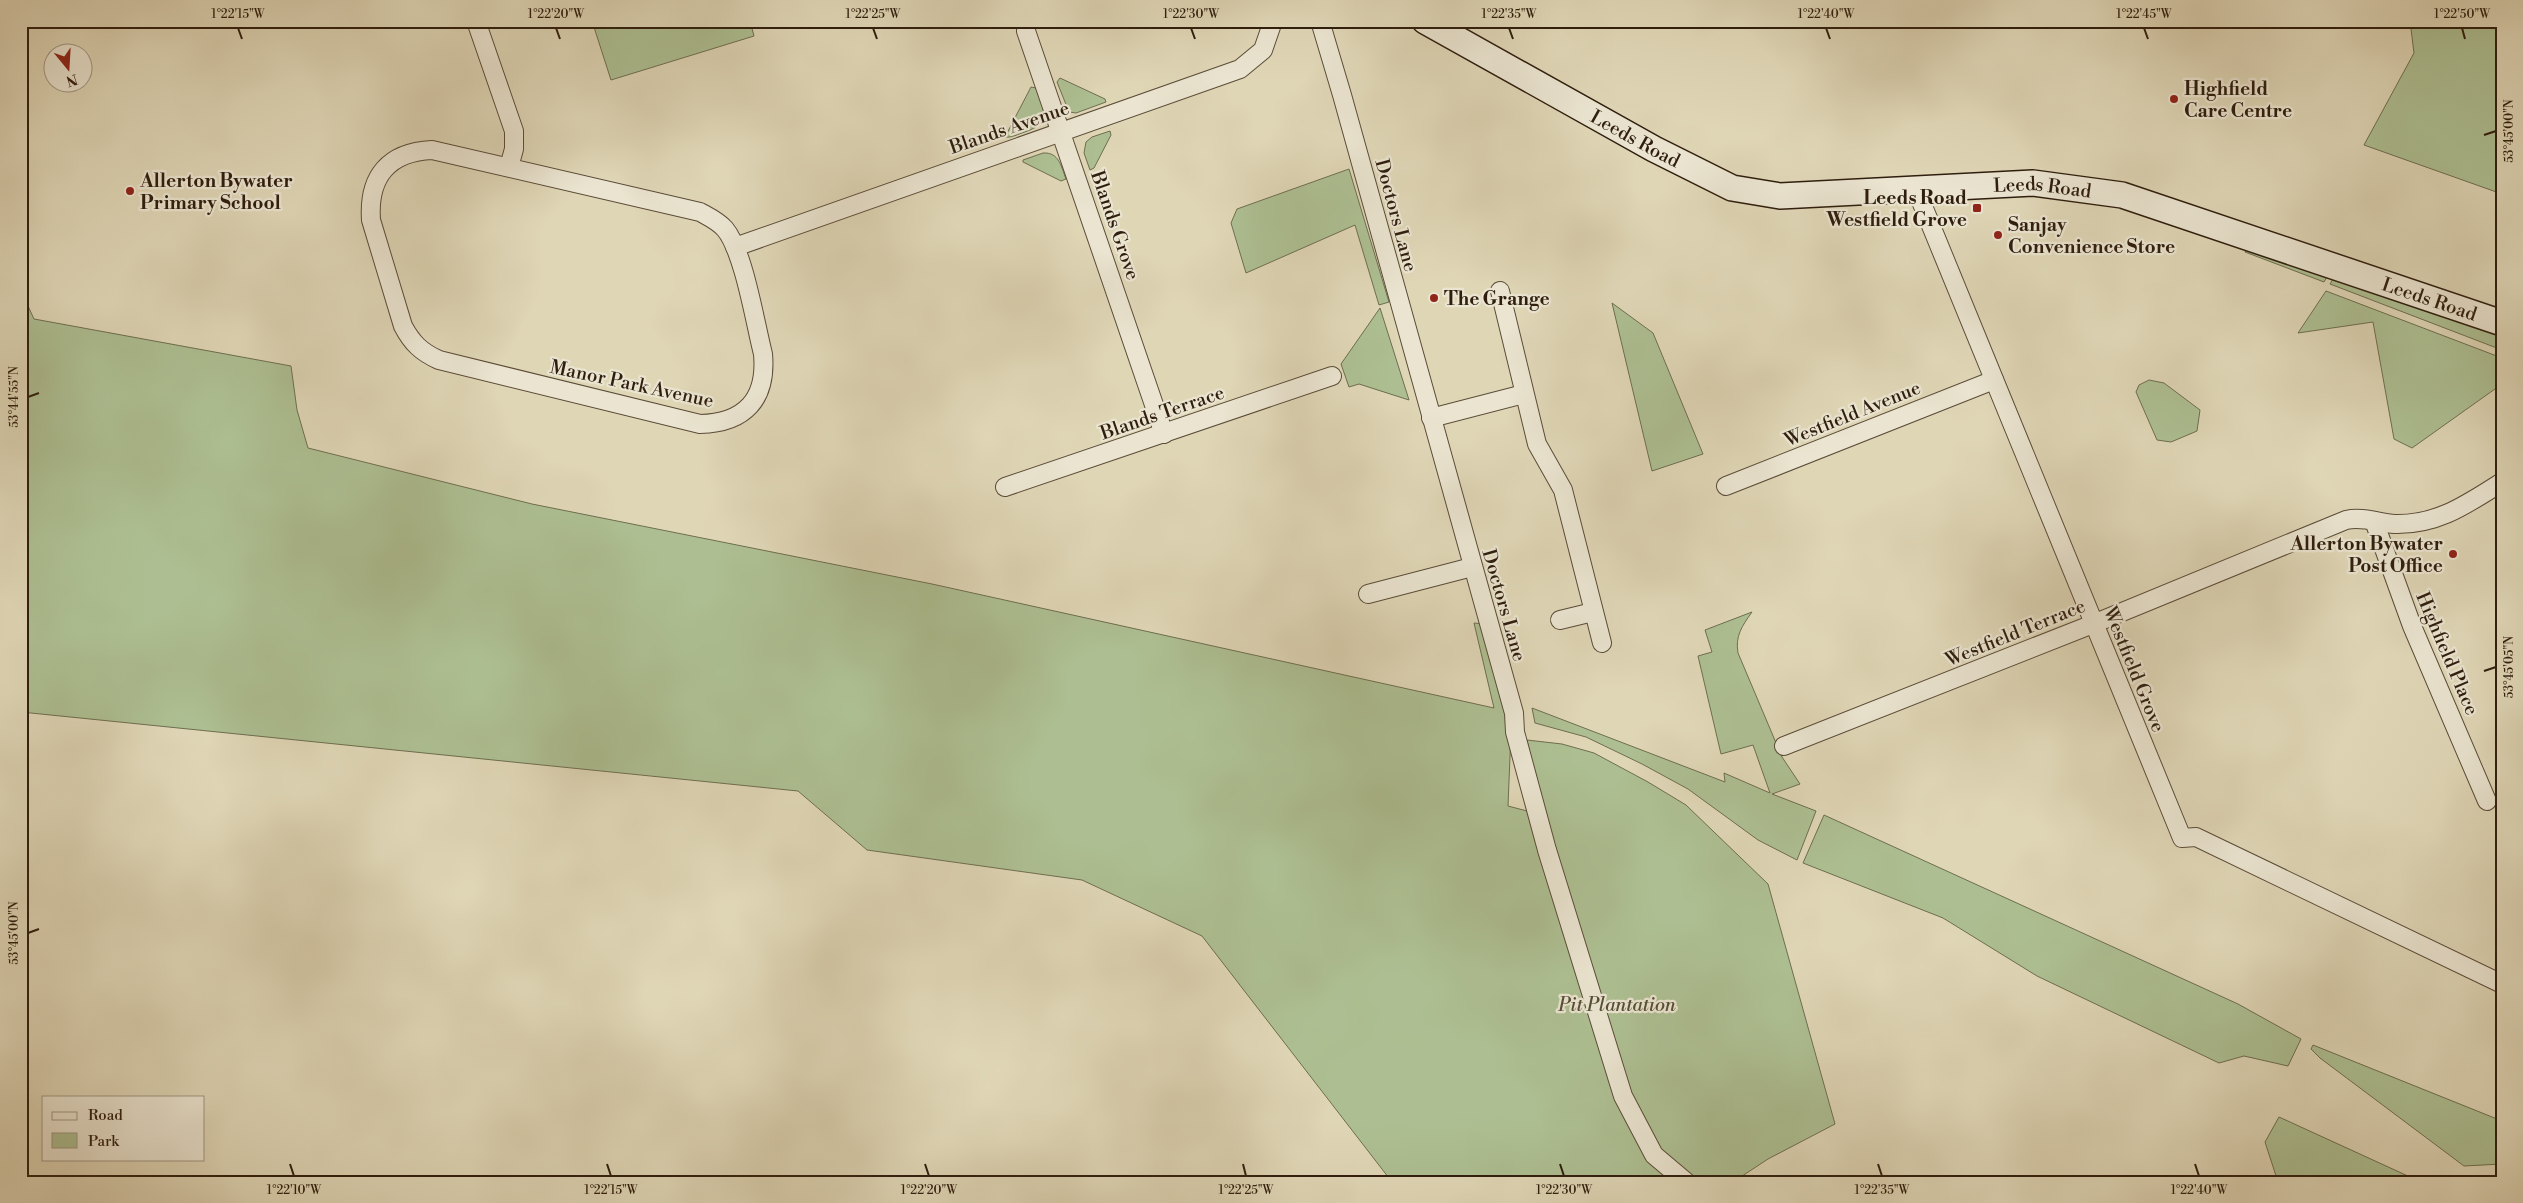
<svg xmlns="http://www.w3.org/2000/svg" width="2523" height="1203" viewBox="0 0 2523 1203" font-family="'Libre Bodoni',serif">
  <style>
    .green { fill: #adbf92; stroke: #6e6e50 }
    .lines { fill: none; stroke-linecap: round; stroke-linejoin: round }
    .street-casing { stroke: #5b4c38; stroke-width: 20 }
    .secondary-casing { stroke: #2f1e0e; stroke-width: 28 }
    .street { stroke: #eae4d0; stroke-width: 18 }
    .secondary { stroke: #eae4d0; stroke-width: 25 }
    .ticks { fill: none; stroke: #2f1e0e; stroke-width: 2 }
    .poi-dot { fill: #8f2418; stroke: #eae4d0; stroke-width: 2 }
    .labels { text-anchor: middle; stroke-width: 4.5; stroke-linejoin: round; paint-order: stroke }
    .poi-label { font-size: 19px; font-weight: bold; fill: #2f1e0e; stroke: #eae4d0; text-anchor: start }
    .street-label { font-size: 19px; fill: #2f1e0e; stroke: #eae4d0 }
    .park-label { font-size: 19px; font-style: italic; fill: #554e36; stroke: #eae4d0 }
    .neatline { fill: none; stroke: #2f1e0e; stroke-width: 2 }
    .ticks-label { font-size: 12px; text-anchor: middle; fill: #2f1e0e }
  </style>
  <rect width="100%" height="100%" fill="#dfd6b6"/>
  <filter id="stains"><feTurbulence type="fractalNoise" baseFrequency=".004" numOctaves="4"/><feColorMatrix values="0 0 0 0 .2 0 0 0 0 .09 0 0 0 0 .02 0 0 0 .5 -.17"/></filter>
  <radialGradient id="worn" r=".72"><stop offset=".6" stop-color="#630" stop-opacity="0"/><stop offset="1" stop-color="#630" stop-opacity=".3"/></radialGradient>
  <!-- green -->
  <g class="green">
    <polygon points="592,21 750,21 754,36 611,80"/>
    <polygon points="2410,21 2502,21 2502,194 2364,145 2414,53"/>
    <polygon points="1060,78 1105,99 1106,102 1076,113 1069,112 1057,82"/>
    <path d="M1031,87L1036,88C1044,111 1053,122 1025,132C1018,134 1012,138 1005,137Z"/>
    <polygon points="1110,131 1111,135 1094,168 1090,170 1084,153 1086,142 1092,137"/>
    <path d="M1043,153C1059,152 1061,166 1066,179L1061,181L1023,162V160Z"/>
    <polygon points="1349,169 1389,302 1379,305 1355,225 1246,273 1231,223 1237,209"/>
    <polygon points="2246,250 2327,277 2324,282 2245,252"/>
    <polygon points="2333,279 2502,337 2502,350 2330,284"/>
    <polygon points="21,291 34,319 291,366 297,410 308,448 532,504 932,584 1494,708 1474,623 1484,624 1511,732 1508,806 1531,812 1545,820 1527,740 1562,744 1594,753 1648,782 1686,805 1768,884 1835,1124 1768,1159 1733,1182 1392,1182 1202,936 1082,880 867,850 798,791 21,712"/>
    <polygon points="2326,291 2502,358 2502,384 2412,448 2394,439 2373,322 2298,333"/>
    <polygon points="1612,303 1653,333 1703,454 1652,471"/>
    <polygon points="1380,308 1409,400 1359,384 1349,387 1341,364"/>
    <polygon points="2149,380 2164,383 2200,410 2197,431 2171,442 2157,440 2136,392 2139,385"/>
    <path d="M1752,612C1742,626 1735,636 1738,653L1782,757L1800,784L1772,794L1816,811L1797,860L1758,840L1688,789L1642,764L1586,737L1535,723L1532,708L1725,782L1724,773L1770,793L1753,745L1721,754L1698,656L1712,652L1705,630Z"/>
    <polygon points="1824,815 2238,1004 2301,1039 2288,1066 2244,1056 2219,1063 2037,976 1943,918 1803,863"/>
    <polygon points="2313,1045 2502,1121 2502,1164 2464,1166 2320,1058 2311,1049"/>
    <polygon points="2279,1117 2421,1182 2278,1182 2265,1142"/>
  </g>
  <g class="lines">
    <defs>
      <g id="street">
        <polyline points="476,21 514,131 514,149 509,167"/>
        <polyline points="1320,21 1342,95 1514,713 1515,732 1547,850 1623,1096 1654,1155 1686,1182"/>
        <polyline points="1026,31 1164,434"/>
        <path d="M432,150L700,212C709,217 718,221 725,229C744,252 755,323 763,354C767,399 745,423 700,424L439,360C421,352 412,343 403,326L371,220C368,176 389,152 432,150Z"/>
        <polyline points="1916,189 2182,838 2196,837 2502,984"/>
        <polyline points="735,247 1240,69 1263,50 1273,21"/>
        <polyline points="1500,291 1537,444 1563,490 1602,643"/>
        <polyline points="1431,418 1524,394"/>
        <polyline points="1726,486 1994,380"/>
        <polyline points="1005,487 1332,376"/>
        <polyline points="2374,521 2412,626 2487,801"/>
        <polyline points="1368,594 1472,567"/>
        <polyline points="1560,620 1593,612"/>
        <path d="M1784,746L2093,624L2346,520C2363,516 2378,523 2395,524C2438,525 2467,504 2502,482"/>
      </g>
      <g id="secondary">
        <path id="s1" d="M1425,21L1654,149L1732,188L1780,196L2033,183L2122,195L2502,323"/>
      </g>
    </defs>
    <!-- street casing -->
    <use href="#street" class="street-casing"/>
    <!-- secondary casing -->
    <use href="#secondary" class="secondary-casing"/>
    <!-- street -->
    <use href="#street" class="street"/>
    <!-- secondary -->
    <use href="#secondary" class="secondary"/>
  </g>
  <!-- ticks -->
  <path class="ticks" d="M238,28L242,39M556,28L560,39M873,28L877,39M1191,28L1195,39M1509,28L1513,39M1826,28L1830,39M2144,28L2148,39M2462,28L2465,39M2484,135L2496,131M28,397L39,393M2484,671L2496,667M28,933L39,929M290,1164L294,1176M607,1164L611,1176M925,1164L929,1176M1243,1164L1246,1176M1560,1164L1564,1176M1878,1164L1882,1176M2195,1164L2199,1176"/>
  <!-- markers -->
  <g class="poi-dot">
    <circle cx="2174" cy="99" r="5"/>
    <circle cx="130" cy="191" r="5"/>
    <rect x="1972" y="203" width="10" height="10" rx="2.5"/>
    <circle cx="1998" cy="235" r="5"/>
    <circle cx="1434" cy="298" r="5"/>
    <circle cx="2453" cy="554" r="5"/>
  </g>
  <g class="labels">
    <!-- poi labels -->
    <g class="poi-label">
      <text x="2184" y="95">Highfield<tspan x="2184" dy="22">Care Centre</tspan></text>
      <text x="140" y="187">Allerton Bywater<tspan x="140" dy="22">Primary School</tspan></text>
      <text x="1967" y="204" text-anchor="end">Leeds Road<tspan x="1967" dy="22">Westfield Grove</tspan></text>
      <text x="2008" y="231">Sanjay<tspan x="2008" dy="22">Convenience Store</tspan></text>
      <text x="1444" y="305">The Grange</text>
      <text x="2443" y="550" text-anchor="end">Allerton Bywater<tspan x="2443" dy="22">Post Office</tspan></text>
    </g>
    <!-- street labels -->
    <g class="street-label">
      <text transform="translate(1009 127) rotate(-19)" y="7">Blands Avenue</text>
      <text dy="7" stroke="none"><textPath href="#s1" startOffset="241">Leeds Road</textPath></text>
      <text dy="7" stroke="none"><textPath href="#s1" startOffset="661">Leeds Road</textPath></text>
      <text transform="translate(1397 215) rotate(75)" y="7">Doctors Lane</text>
      <text transform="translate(1116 225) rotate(71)" y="7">Blands Grove</text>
      <text dy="7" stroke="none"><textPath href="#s1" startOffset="1066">Leeds Road</textPath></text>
      <text transform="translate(632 383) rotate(12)" y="7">Manor Park Avenue</text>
      <text transform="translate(1162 412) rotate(-19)" y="7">Blands Terrace</text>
      <text transform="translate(1852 413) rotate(-22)" y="7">Westfield Avenue</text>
      <text transform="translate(1505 605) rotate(74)" y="7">Doctors Lane</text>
      <text transform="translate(2015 632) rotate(-22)" y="7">Westfield Terrace</text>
      <text transform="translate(2448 653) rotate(67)" y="7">Highfield Place</text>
      <text transform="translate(2135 669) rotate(68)" y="7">Westfield Grove</text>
    </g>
    <!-- park labels -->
    <g class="park-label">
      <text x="1617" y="1011">Pit Plantation</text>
    </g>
  </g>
  <!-- margin -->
  <rect width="2523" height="1203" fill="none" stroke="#dfd6b6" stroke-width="55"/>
  <!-- legend -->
  <rect x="42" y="1096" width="162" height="65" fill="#eae4d0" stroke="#9f9582"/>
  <rect x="52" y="1112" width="25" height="8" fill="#eae4d0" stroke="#9f9582"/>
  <text x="88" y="1120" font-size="15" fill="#2f1e0e">Road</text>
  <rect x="52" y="1133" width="25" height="15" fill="#adbf92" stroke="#9f9582"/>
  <text x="88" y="1146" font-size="15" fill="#2f1e0e">Park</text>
  <!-- north arrow -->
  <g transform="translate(68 68) rotate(162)"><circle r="24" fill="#eae4d0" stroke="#9f9582"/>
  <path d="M0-4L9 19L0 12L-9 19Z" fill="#8f2418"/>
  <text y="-8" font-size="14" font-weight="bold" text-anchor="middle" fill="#2f1e0e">N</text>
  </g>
  <rect x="28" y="28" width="2468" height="1148" class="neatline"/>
  <g class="ticks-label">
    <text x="238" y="18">1°22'15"W</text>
    <text x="556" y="18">1°22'20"W</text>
    <text x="873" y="18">1°22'25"W</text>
    <text x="1191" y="18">1°22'30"W</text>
    <text x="1509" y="18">1°22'35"W</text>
    <text x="1826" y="18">1°22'40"W</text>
    <text x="2144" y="18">1°22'45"W</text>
    <text x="2462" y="18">1°22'50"W</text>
    <text transform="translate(2509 131) rotate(-90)" y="4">53°45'00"N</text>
    <text transform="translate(14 397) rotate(-90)" y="4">53°44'55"N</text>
    <text transform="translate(2509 667) rotate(-90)" y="4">53°45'05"N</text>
    <text transform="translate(14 933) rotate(-90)" y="4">53°45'00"N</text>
    <text x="294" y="1194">1°22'10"W</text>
    <text x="611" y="1194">1°22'15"W</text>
    <text x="929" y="1194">1°22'20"W</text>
    <text x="1246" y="1194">1°22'25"W</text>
    <text x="1564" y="1194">1°22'30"W</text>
    <text x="1882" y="1194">1°22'35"W</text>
    <text x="2199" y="1194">1°22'40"W</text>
  </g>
  <rect width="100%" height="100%" filter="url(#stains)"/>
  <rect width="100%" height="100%" fill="url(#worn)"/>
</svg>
